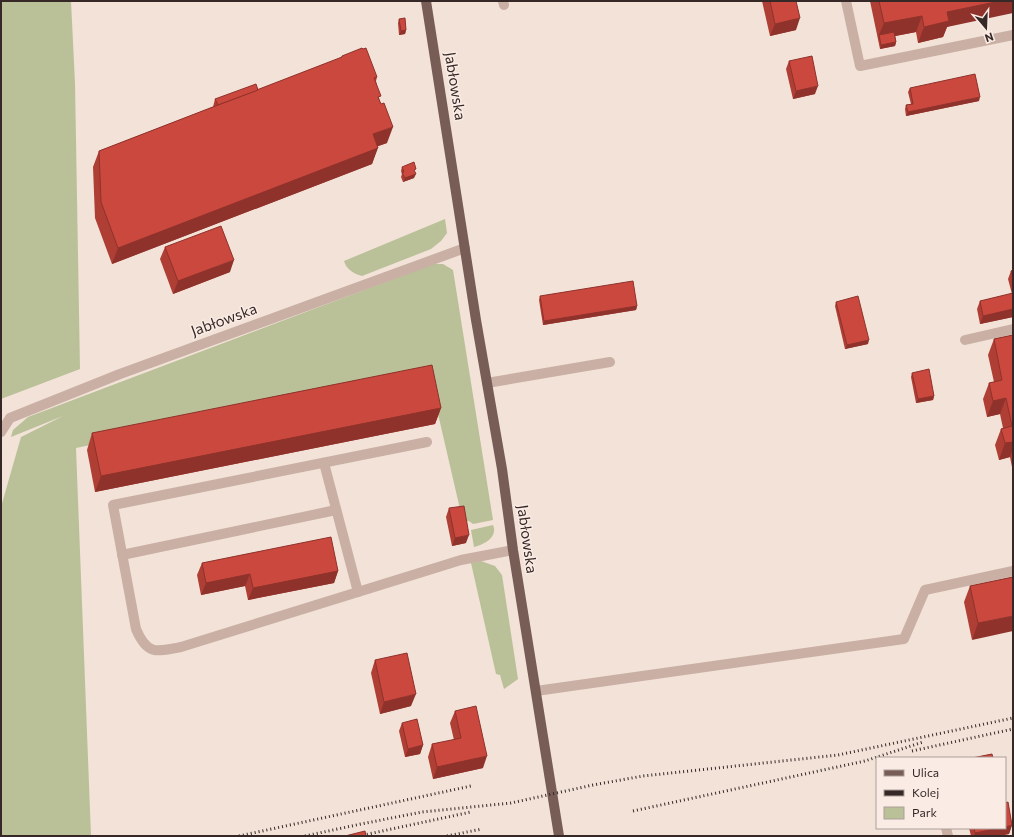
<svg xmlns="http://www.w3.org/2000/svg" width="1014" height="837" viewBox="0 0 1014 837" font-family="Commissioner,sans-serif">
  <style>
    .green { fill: #bac198 }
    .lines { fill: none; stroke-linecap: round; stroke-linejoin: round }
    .minor { stroke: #caafa4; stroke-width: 10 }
    .major { stroke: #785c56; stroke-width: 10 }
    .rail { stroke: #352826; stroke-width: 3; stroke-dasharray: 1 3; stroke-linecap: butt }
    .wall { fill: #af3e35 }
    .shaded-wall { fill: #8e322b }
    .building { fill: #cb483e; stroke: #8e322b }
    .labels { text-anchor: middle; stroke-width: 3; stroke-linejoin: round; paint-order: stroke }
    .street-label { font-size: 15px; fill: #352826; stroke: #faece5 }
  </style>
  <rect width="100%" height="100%" fill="#f2e2d8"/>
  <!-- green -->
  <g class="green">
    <polygon points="1,1 71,1 75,83 80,369 1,399"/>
    <path d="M445,219L447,233L441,241L431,249L362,276C354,274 346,269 344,261Z"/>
    <polygon points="433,264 443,264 453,270 493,520 473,524 469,521 463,522 429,375 76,448 91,836 1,836 1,507 21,437 63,416 11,437 13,430 28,417"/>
    <path d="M493,525C498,537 485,544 474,547L471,530Z"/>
    <polygon points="481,561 495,566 502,575 518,679 504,689 500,675 496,674 471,563"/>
  </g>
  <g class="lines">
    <!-- minor -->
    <g class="minor">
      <polyline points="503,1 504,5"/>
      <polyline points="846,1 860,66 1013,35"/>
      <polyline points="965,340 1013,329"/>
      <polyline points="487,383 610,362"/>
      <polyline points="1,432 10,418 120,374 465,248"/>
      <path d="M427,442L113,505L136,629C147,655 156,652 181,647L461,560L513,550"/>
      <polyline points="324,463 358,592"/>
      <polyline points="122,555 336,510"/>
      <polyline points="536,691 904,639 925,590 1013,571"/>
      <polyline points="946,828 948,836"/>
    </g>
    <!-- major -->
    <polyline class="major" points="426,1 476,320 502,469 513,550 559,836"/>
    <!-- rail -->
    <g class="rail">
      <polyline points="912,751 1013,729"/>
      <polyline points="633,811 865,761 923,742"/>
      <polyline points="239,836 471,786"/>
      <polyline points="305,836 361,824 422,812 511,803 593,785 643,776 838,755 1013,718"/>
      <polyline points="359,836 471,812"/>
      <polyline points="447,836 482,829"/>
    </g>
  </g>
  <!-- wall -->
  <g class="wall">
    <polygon points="762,1 796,1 796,30 770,36"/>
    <polygon points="870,1 1013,1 947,27 943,37 918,43 916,32 895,36 896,42 895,46 880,49"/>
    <polygon points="399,19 406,30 405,34 399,35 398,23"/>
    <polygon points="342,56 377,77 376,81 387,143 378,146 372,164 112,264 95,218 93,167 99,151 213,107 215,99 258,90 341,58"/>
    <polygon points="789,61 815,94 793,99 786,69"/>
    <polygon points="910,88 979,101 906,116 905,109 906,105 911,104 908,92"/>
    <polygon points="402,167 415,172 414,178 403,182 401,177 402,174 401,171"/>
    <polygon points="165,247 230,272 173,294 160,259"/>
    <polygon points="1013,264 1013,317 980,324 977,309 980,301 1012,294 1008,279 1011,271 1012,270 1012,267"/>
    <polygon points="540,296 637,306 636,310 543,325 539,300"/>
    <polygon points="836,302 868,344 845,349 835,306"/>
    <polygon points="1013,335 1013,472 1010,457 999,460 995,445 1001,429 1003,428 1000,414 987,417 983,399 989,383 994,382 988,355 994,339"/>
    <polygon points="912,373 934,396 933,400 916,403 911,377"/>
    <polygon points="441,408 435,424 95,492 87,450 92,433"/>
    <polygon points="449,508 466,543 452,546 446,517"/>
    <polygon points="202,563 338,571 334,583 248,600 245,586 201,595 197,575"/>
    <polygon points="1013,577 972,640 964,602 970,586"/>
    <polygon points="375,660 411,706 380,714 371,673"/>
    <polygon points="455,711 483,768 433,779 428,757 432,744 454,740 450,723"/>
    <polygon points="402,723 423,745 420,754 405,757 399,731"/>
    <polygon points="1012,825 1009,834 998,836 971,836 969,828 1005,828"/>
  </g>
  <!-- shaded-wall -->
  <g class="shaded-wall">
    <polygon points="1000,1 1013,1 1013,13 947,27 943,37 918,43 924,27 947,12"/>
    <polygon points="922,16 916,32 880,39 879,35 884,23"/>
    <polygon points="800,18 796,30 770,36 775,24"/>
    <polygon points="406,30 405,34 399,35 401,31"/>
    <polygon points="896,42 895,46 880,49 881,45"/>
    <polygon points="818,86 815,94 793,99 796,91"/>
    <polygon points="980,97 979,101 906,116 908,112"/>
    <polygon points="393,127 387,143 367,150 373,134"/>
    <polygon points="378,148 372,164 112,264 118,248"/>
    <polygon points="416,174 414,178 403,182 405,178"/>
    <polygon points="234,260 230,272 173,294 178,281"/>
    <polygon points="637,306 636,310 543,325 544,321"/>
    <polygon points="1013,309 1013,317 980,324 983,316"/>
    <polygon points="869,340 868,344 845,349 847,345"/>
    <polygon points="934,396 933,400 916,403 918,399"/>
    <polygon points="1006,398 1000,414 987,417 993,401"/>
    <polygon points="441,408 435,424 95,492 101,476"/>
    <polygon points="1013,442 1013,448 1010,457 999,460 1005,443"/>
    <polygon points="469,535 466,543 452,546 455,538"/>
    <polygon points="338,571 334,583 248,600 253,588"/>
    <polygon points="250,574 245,586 201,595 206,583"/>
    <polygon points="1013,616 1013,631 972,640 978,623"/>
    <polygon points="416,694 411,706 380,714 384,702"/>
    <polygon points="423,745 420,754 405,757 408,749"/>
    <polygon points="487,756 483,768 433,779 437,767"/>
    <polygon points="1012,825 1009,834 998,836 974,836 975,833 999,828 1005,828 1005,827"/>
  </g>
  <!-- building -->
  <g class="building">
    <polygon points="770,1 796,1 800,18 775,24"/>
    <polygon points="879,1 1000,1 947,12 949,21 924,27 922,16 884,23"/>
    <polygon points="405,18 406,30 401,31 399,19"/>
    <polygon points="894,32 896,42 881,45 879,35"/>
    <polygon points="362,48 363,49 366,48 377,77 374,78 381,96 378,97 381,104 384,103 393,127 373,134 378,148 118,248 101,202 99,151 342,57 342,56"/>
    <polygon points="812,56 818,86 796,91 789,61"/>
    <polygon points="975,74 980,97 908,112 906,105 913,104 910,88"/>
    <polygon points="256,84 258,90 218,105 215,99"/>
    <polygon points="414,162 416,169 414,170 416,174 405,178 402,173 404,172 402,167"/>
    <polygon points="221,226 234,260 178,281 165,247"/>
    <polygon points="1013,270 1013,278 1011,271"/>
    <polygon points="633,281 637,306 544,321 540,296"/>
    <polygon points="1013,293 1013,309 983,316 980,301"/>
    <polygon points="858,296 869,340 847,345 836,302"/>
    <polygon points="1013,335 1013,442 1005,443 1001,429 1012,426 1006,398 993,401 989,383 1002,380 994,339"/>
    <polygon points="432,365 441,408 101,476 92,433"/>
    <polygon points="929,369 934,396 918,399 912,373"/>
    <polygon points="464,506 469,535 455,538 449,508"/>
    <polygon points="331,537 338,571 253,588 250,574 206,583 202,563"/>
    <polygon points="1013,577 1013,616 978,623 970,586"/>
    <polygon points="407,653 416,694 384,702 375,660"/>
    <polygon points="476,706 487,756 437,767 432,744 461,738 455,711"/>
    <polygon points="417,719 423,745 408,749 402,723"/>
    <polygon points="992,754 993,758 972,758"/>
    <polygon points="1008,802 1012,825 1005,827 1005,803"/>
    <polygon points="974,828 999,828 975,833"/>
    <polygon points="365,831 366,836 345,836"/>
  </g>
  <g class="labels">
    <!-- street labels -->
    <g class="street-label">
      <text transform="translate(455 86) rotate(81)" y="5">Jabłowska</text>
      <text transform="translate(224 320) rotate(-20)" y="5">Jabłowska</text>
      <text transform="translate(527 539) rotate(82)" y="5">Jabłowska</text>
    </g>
  </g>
  <!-- border -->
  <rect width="1014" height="837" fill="none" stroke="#352826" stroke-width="4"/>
  <!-- legend -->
  <rect x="876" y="757" width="130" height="72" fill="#faece5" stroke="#ab9e99"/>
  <rect x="884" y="770" width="20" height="6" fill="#785c56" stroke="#ab9e99"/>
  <text x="912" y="777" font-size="12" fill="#352826">Ulica</text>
  <rect x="884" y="790" width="20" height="6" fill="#352826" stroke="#ab9e99"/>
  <text x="912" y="797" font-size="12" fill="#352826">Kolej</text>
  <rect x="884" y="807" width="20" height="12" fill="#bac198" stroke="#ab9e99"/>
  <text x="912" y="817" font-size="12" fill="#352826">Park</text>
  <!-- north arrow -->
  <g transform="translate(986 28) rotate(161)" stroke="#faece5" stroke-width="3" paint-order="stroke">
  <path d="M0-3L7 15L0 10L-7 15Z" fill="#352826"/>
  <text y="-6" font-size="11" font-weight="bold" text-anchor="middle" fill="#352826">N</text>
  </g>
</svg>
